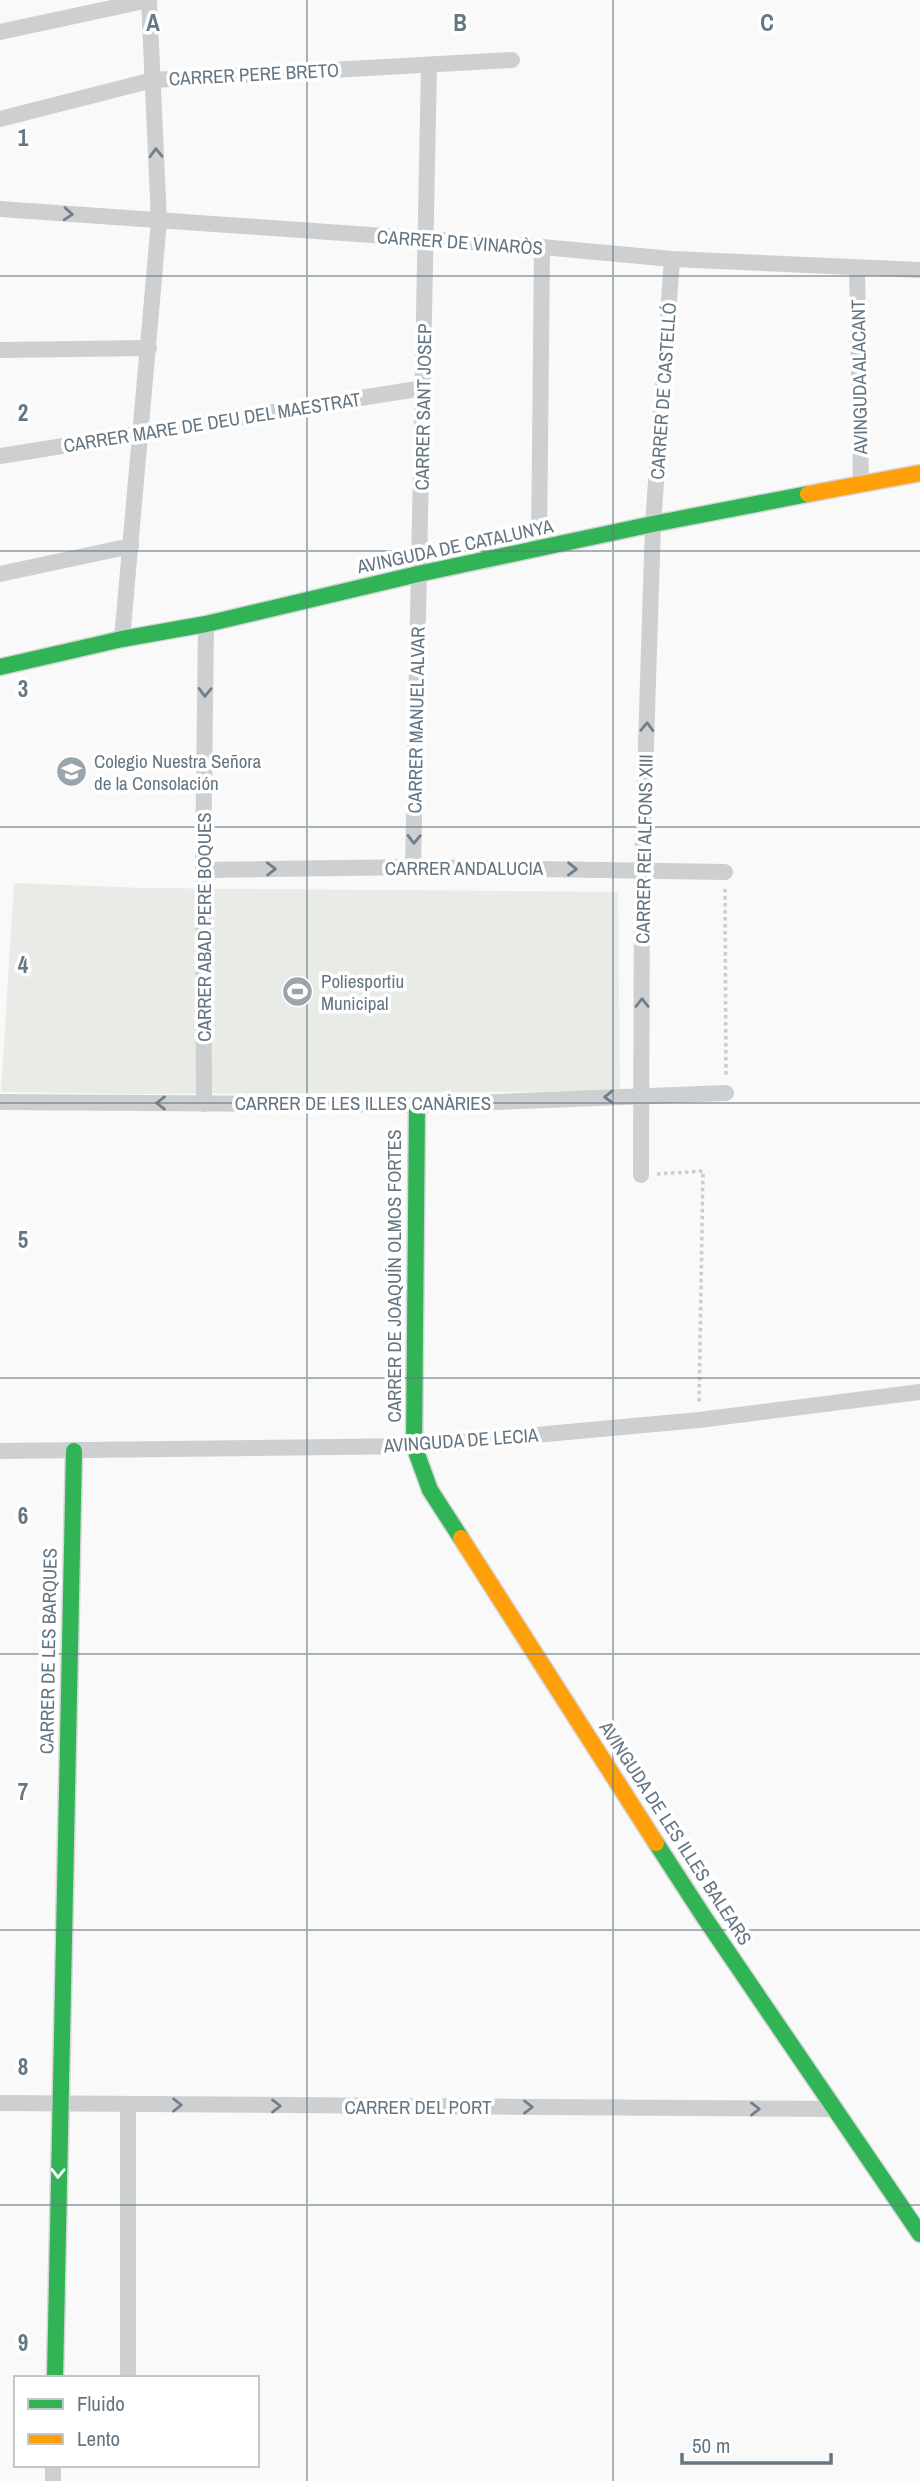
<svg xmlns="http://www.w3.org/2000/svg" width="920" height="2481" viewBox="0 0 920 2481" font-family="'Archivo Narrow',sans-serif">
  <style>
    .green { fill: #e8ebe6 }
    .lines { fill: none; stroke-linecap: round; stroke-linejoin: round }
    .fast-casing { stroke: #d5d6d7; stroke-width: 19 }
    .slow-casing { stroke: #d5d6d7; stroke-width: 19 }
    .path { stroke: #cbcccd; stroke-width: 3.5; stroke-dasharray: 3.5 3.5; stroke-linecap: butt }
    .street { stroke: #cecfd0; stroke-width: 16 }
    .fast { stroke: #30b455; stroke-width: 16 }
    .slow { stroke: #ff9f0a; stroke-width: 16 }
    .oneway { stroke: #707f8b }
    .oneway2 { stroke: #fff }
    .grid { fill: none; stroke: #657683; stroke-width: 2; stroke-opacity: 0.55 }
    .labels { text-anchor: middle; stroke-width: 7; stroke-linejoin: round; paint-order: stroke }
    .street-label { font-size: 19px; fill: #657683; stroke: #fff }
    .poi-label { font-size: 19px; fill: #657683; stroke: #fff; text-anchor: start }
    .grid-label { font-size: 23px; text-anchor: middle; font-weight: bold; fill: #657683; stroke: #fff; stroke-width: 7; stroke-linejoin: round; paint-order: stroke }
  </style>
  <rect width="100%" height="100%" fill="#f9f9f9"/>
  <!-- green -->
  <polygon class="green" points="14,883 143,888 618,892 620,1091 135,1094 1,1092"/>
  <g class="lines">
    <defs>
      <g id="fast">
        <polyline points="0,667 122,639 206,624 418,574 653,524 808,494"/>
        <polyline points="417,1105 414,1446 430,1490 461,1538"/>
        <polyline points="656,1843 704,1917 920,2234"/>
        <polyline points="55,2378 74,1451"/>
      </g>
      <g id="slow">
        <polyline points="808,494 920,473"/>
        <polyline points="461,1538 656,1843"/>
      </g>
    </defs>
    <!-- fast casing -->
    <use href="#fast" class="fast-casing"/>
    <!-- slow casing -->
    <use href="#slow" class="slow-casing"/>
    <!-- path -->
    <g class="path">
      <polyline points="725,889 726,1077"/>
      <polyline points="657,1174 703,1171 699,1404"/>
    </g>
    <!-- street -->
    <g class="street">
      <polyline points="0,32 149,0 159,221 122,639"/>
      <polyline points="0,119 153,80 512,60"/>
      <polyline points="0,209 542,247 672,259 920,270"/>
      <polyline points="857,269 861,484"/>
      <polyline points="0,350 149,348"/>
      <polyline points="0,456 423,388"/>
      <polyline points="539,549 542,247"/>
      <polyline points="0,574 131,546"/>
      <polyline points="413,867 429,65"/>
      <polyline points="203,870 413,867 725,872"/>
      <polyline points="0,1102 417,1105 726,1093"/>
      <polyline points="204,1104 203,870 206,624"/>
      <polyline points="641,1175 642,869 653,524 672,259"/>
      <polyline points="0,1451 414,1446 699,1420 920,1392"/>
      <polyline points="0,2103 835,2109"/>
      <polyline points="128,2105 128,2378"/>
      <polyline points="53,2481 53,2465"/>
    </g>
    <!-- fast -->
    <use href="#fast" class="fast"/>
    <!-- slow -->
    <use href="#slow" class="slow"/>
  </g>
  <!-- one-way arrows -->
  <defs><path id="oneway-chevron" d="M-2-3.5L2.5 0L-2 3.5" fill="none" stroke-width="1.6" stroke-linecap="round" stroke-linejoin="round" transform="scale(1.75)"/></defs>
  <g class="oneway">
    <use href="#oneway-chevron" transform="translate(156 153) rotate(-92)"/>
    <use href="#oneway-chevron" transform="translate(68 214) rotate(4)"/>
    <use href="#oneway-chevron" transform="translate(205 692) rotate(91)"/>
    <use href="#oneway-chevron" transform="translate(647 727) rotate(-88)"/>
    <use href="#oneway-chevron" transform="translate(414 839) rotate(91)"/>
    <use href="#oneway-chevron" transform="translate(271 869) rotate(-1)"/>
    <use href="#oneway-chevron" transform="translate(572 869) rotate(1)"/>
    <use href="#oneway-chevron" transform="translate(642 1003) rotate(-90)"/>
    <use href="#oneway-chevron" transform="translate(609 1097) rotate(178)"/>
    <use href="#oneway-chevron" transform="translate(161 1103) rotate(-180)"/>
    <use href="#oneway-chevron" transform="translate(177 2105)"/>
    <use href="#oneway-chevron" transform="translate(276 2106)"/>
    <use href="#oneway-chevron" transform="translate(528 2107)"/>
    <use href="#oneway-chevron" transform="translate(755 2109)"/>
  </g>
  <use class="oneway2" href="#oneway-chevron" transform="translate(58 2173) rotate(91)"/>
  <!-- grid -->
  <path class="grid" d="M307,0V2481M613,0V2481M0,276H920M0,551H920M0,827H920M0,1103H920M0,1378H920M0,1654H920M0,1930H920M0,2205H920"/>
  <!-- icons -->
  <defs>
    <symbol id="school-disc" viewBox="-11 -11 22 22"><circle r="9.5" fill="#99a4ac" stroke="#fff"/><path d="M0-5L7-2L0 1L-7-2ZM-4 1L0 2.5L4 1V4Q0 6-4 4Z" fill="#fff"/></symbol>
    <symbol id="stadium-disc" viewBox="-11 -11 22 22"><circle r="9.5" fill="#99a4ac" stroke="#fff"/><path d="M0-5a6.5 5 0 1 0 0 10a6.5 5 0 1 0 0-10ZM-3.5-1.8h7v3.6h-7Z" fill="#fff"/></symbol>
  </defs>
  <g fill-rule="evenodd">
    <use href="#school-disc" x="54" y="754" width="35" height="35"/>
    <use href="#stadium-disc" x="280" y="974" width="35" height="35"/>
  </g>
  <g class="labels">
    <!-- street labels -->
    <g class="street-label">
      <text transform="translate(254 74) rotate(-3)" y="7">CARRER PERE BRETO</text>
      <text transform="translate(460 242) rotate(4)" y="7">CARRER DE VINARÒS</text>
      <text transform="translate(859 377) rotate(-91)" y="7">AVINGUDA ALACANT</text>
      <text transform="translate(663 391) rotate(-86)" y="7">CARRER DE CASTELLÓ</text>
      <text transform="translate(423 407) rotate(-89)" y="7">CARRER SANT JOSEP</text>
      <text transform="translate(212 422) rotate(-9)" y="7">CARRER MARE DE DEU DEL MAESTRAT</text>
      <text transform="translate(455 546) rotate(-12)" y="7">AVINGUDA DE CATALUNYA</text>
      <text transform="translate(416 720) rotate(-89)" y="7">CARRER MANUEL ALVAR</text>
      <text transform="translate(644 849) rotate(-89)" y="7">CARRER REI ALFONS XIII</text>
      <text x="464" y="875">CARRER ANDALUCIA</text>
      <text transform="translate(204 927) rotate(-90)" y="7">CARRER ABAD PERE BOQUES</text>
      <text x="363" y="1110">CARRER DE LES ILLES CANÀRIES</text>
      <text transform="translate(394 1276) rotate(-90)" y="7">CARRER DE JOAQUÍN OLMOS FORTES</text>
      <text transform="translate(461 1440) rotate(-4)" y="7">AVINGUDA DE LECIA</text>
      <text transform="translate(48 1651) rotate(-89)" y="7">CARRER DE LES BARQUES</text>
      <text transform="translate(676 1833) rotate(57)" y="7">AVINGUDA DE LES ILLES BALEARS</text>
      <text x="418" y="2114">CARRER DEL PORT</text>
    </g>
    <!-- poi labels -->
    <g class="poi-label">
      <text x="94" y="768">Colegio Nuestra Señora<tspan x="94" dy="22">de la Consolación</tspan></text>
      <text x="321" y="988">Poliesportiu<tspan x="321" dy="22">Municipal</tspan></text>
    </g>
  </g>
  <g class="grid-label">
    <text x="153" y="31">A</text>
    <text x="460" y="31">B</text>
    <text x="767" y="31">C</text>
    <text x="23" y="146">1</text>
    <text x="23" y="421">2</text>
    <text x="23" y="697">3</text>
    <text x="23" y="973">4</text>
    <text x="23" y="1248">5</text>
    <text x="23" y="1524">6</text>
    <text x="23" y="1800">7</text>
    <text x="23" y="2075">8</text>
    <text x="23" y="2351">9</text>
  </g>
  <!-- legend -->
  <rect x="14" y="2376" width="245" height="91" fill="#ffffff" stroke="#c1c8cd" stroke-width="2"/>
  <rect x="28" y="2399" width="35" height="10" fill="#30b455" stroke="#c1c8cd" stroke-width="2"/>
  <text x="77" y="2411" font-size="21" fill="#657683">Fluido</text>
  <rect x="28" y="2434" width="35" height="10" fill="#ff9f0a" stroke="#c1c8cd" stroke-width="2"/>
  <text x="77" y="2446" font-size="21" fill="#657683">Lento</text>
  <!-- scale -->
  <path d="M682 2453v10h149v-10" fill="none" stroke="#657683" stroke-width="3.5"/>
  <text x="692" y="2453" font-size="21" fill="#657683" stroke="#ffffff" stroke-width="5" paint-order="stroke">50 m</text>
</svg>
